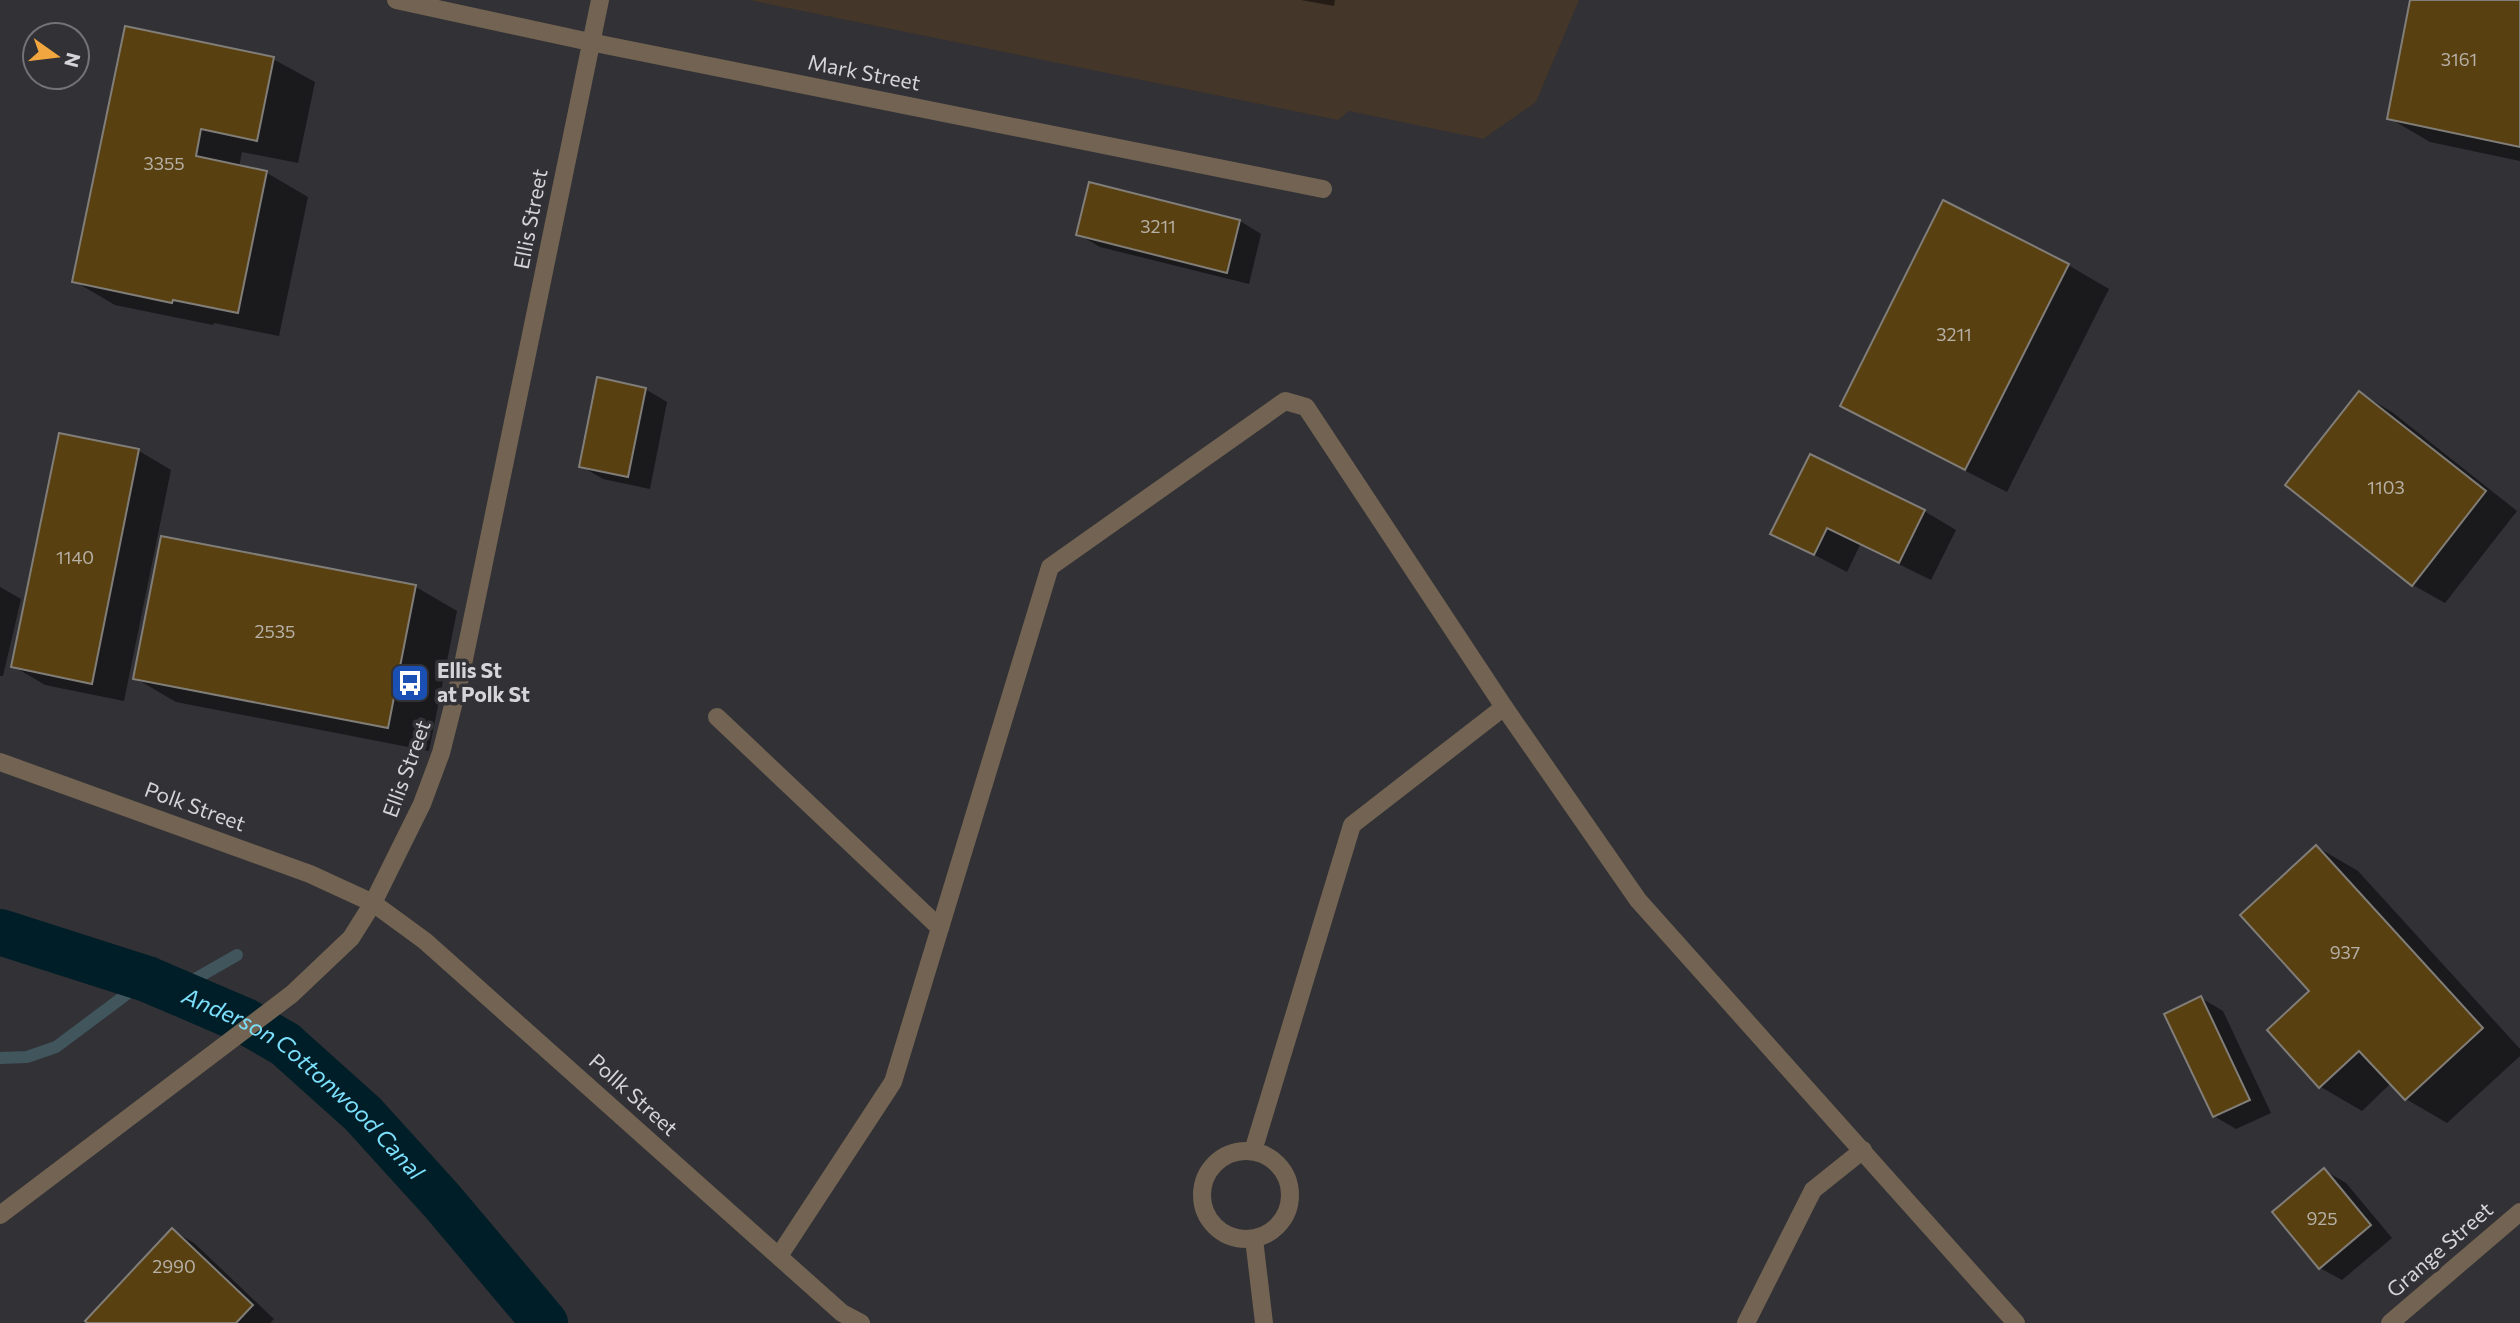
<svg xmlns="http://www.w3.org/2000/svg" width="2520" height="1323" viewBox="0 0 2520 1323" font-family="Commissioner,sans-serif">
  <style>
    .commercial { fill: #443628 }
    .shadow { fill: #0007 }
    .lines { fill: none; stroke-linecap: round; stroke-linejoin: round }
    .stream { stroke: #40555c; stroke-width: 12 }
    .canal { stroke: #001e27; stroke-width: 46 }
    .building { fill: #594010; stroke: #817d78; stroke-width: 2 }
    .minor { stroke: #726352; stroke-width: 18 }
    .labels { text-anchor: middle; stroke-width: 7; stroke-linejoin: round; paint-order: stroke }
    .number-label { font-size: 18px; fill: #b6b0a6 }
    .street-label { font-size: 21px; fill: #d5d5d8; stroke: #313136 }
    .poi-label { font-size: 21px; font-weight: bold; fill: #d5d5d8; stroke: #313136; text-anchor: start }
    .water-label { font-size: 23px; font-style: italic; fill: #7ce0fc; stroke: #313136 }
  </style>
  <rect width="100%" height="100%" fill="#313136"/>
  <!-- commercial -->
  <polygon class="commercial" points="749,0 1579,0 1536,102 1483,139 1349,111 1338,120"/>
  <!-- shadow -->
  <g class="shadow">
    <polygon points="1301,0 1335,0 1334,6"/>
    <polygon points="2412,0 2520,0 2520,161 2430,142 2389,118"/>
    <polygon points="127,28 273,59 315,82 298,163 242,152 239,167 267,173 308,197 279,336 214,323 213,325 115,305 74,281"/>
    <polygon points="1240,221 1261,234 1249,284 1100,247 1078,234"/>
    <polygon points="2068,265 2109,289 2007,492 1883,429 1842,406"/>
    <polygon points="645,389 667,402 650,489 603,479 581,466"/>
    <polygon points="2360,393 2392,412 2517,511 2445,603 2413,585"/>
    <polygon points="60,435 139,451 171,470 124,701 45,685 13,666"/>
    <polygon points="1924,511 1956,530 1931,580 1860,545 1847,572 1773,533"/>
    <polygon points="0,587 21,599 3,676 0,676"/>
    <polygon points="416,587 457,611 429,751 176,702 135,678"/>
    <polygon points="2317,847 2358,871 2520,1049 2520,1056 2447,1123 2406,1099 2391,1083 2362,1111 2321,1087 2269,1030 2312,991"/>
    <polygon points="2201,998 2223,1011 2271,1113 2236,1129 2214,1116"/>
    <polygon points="2324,1170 2346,1183 2392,1238 2342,1280 2320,1268"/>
    <polygon points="172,1230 194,1243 274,1319 270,1323 90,1323"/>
  </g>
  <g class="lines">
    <!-- stream -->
    <g class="stream">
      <polyline points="174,991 237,955"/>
      <polyline points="0,1058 27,1057 56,1047 147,979"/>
    </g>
    <!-- canal -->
    <path class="canal" id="s1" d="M0,932L147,979L245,1021L285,1044L363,1114L442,1201L545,1323"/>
  </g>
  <!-- building -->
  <g class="building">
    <polygon points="2410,0 2520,0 2520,147 2387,119"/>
    <polygon points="125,26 274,57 257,141 201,129 196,156 267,171 238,313 173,300 172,303 72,282"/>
    <polygon points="1089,182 1240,220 1227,273 1076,235"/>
    <polygon points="1943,200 2069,264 1965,470 1840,406"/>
    <polygon points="597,377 646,388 628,477 579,467"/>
    <polygon points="2359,391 2486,491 2412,586 2285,485"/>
    <polygon points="59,433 139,449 92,684 11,667"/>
    <polygon points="1810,454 1925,510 1899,563 1827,528 1814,555 1770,534"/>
    <polygon points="161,536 416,585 388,728 133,679"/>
    <polygon points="2316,845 2483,1028 2405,1100 2359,1051 2319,1088 2267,1030 2309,991 2240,915"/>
    <polygon points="2201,996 2250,1100 2213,1117 2164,1014"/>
    <polygon points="2324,1168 2371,1225 2319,1269 2272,1212"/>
    <polygon points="172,1228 253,1305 236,1323 87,1323 85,1321"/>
  </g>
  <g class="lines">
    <!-- minor -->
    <g class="minor">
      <polyline points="396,0 590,42 1323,189"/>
      <polyline points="1504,707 1638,900 2016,1323"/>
      <polyline points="717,717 940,928"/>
      <polyline points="0,762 310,874 373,903 425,941 842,1313 861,1323"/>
      <circle cx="1246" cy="1195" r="44"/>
      <polyline points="0,1215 292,994 351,938 373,903 422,804 441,753 461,674 600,0"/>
      <polyline points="1254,1239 1264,1323"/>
      <polyline points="779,1256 893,1082 1050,567 1285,401 1306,407 1504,707 1352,825 1253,1151"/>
      <polyline points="1746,1323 1813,1190 1863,1150"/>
      <polyline points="2390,1323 2520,1212"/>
    </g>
  </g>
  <!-- icons -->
  <defs>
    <symbol id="bus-square" viewBox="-11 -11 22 22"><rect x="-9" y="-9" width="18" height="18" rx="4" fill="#1a4fb4" stroke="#313136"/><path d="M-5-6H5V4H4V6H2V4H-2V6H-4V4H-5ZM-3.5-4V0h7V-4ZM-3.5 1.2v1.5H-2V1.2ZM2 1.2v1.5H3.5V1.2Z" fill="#fff"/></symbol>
  </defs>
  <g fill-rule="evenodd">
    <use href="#bus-square" x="388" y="661" width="44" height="44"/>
  </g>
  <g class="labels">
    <!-- number labels -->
    <g class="number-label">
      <text x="2459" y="66">3161</text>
      <text x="164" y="170">3355</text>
      <text x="1158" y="233">3211</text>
      <text x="1954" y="341">3211</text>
      <text x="2386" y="494">1103</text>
      <text x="75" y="564">1140</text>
      <text x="275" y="638">2535</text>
      <text x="2345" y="959">937</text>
      <text x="2322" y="1225">925</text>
      <text x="174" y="1273">2990</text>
    </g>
    <!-- street labels -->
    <g class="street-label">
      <text transform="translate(864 73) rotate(11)" y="7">Mark Street</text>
      <text transform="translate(531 219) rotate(-79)" y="7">Ellis Street</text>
      <text transform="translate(407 769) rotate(-70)" y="7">Ellis Street</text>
      <text transform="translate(195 807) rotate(20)" y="7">Polk Street</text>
      <text transform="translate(633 1095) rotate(42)" y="7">Pollk Street</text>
      <text transform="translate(2440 1250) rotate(-41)" y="7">Grange Street</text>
    </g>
    <!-- poi labels -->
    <g class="poi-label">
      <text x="437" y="678">Ellis St<tspan x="437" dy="24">at Polk St</tspan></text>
    </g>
    <!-- water labels -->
    <g class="water-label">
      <text dy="8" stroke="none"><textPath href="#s1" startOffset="345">Anderson Cottonwood Canal</textPath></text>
    </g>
  </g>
  <!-- north arrow -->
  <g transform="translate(56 56) rotate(104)"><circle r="33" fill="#313136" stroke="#737377" stroke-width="2"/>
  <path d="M0-5L12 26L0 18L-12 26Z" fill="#f1a63f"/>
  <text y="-10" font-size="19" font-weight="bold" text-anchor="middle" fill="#d5d5d8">N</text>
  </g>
</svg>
